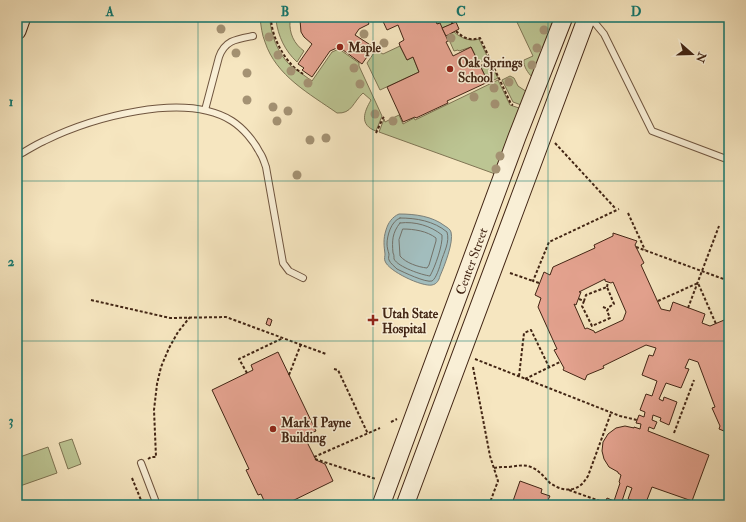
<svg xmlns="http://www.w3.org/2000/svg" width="746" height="522" viewBox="0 0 746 522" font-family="'IM FELL Double Pica',serif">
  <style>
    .green { fill: #bcc593; stroke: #7f7554 }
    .water { fill: #a2bdbd; stroke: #7c8079 }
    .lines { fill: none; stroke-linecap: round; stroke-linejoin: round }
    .shore { stroke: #727168; stroke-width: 1 }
    .building { fill: #e5a390; stroke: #422514; fill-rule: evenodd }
    .lane-casing { stroke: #6f553f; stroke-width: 8 }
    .secondary-casing { stroke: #422514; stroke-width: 19 }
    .path { stroke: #422514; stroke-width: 2; stroke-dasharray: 3 2; stroke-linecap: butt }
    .lane { stroke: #f9efd6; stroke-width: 6 }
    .secondary { stroke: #f9efd6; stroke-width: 17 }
    .tree { fill: #a49273 }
    .grid { fill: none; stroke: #0f766e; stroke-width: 1; stroke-opacity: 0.55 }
    .poi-dot { fill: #8f2418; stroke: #f9efd6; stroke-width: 1.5 }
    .labels { text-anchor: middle; stroke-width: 3; stroke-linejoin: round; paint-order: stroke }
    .poi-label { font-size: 13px; font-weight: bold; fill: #422514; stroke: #f9efd6; text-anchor: start }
    .street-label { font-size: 13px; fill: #422514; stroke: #f9efd6 }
    .neatline { fill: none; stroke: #0f766e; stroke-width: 1.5 }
    .grid-label { font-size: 13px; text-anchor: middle; font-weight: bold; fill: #0f766e }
  </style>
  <rect width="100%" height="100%" fill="#f6e6c0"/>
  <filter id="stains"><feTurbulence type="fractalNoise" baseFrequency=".005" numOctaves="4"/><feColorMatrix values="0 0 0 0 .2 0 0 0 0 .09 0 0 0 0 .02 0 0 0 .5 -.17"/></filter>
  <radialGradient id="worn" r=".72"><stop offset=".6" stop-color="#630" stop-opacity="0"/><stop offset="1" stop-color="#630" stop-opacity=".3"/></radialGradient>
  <!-- green -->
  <g class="green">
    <path d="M258,17H270C270,34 278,54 291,66C298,71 305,76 312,81L332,52L339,49L359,63V66L382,116L376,131C359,125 364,112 371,100L363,93C353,102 352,114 337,113C310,94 276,76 265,42C262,35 261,26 260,18Z"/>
    <polygon points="434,17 452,17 452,24 442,28 437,24"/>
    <path d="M521,17H557L532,77C528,73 523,66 524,60L533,56L516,20L517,19Z"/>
    <path d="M276,20L290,21C289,33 294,44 304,51L297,62C285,51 278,36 276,20Z"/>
    <path d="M454,32C461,38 470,42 479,39L488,58L479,63L471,47L459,51L458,50L454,51L447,35Z"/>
    <polygon points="400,46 407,60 413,57 419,72 380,90 367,63 376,50 383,54"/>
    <polygon points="490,63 498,78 488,83 481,67"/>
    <polygon points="510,76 514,78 518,86 527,92 524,106 513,102 502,80"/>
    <polygon points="498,80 510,105 522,109 498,175 379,132 384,119 385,122 399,115 403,124 414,118 415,120"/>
    <polygon points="72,439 81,464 68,469 59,443"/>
    <polygon points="48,447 57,473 20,486 17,476 17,458"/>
  </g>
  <!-- water -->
  <path class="water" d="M399,214C415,214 432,216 445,226C448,228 450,229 451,232C454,242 444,267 440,276C439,280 437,284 432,285C422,287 388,271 385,261C384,259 385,256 385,254C384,246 383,239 386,230C388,223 392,217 399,214Z"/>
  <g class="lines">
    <!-- shore -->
    <g class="shore">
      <path d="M400,218C416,218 434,221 447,232C450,242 444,252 441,262C440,266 436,279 432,281C426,283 403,272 397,269C395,267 390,263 389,260C388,258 389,256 389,254C388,251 387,247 387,244C387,236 391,221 400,218Z"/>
      <path d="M400,223C415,221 431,226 442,235C443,245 435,267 430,276C422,275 398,267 394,259C394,257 394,254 393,253C392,241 392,233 400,223Z"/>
      <path d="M403,229C414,229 427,231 436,238V241L429,265L427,268C418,267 406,263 400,256L399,240Z"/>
    </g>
  </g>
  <!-- building -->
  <g class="building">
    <polygon points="276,17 380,17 368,22 369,24 359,29 355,35 372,46 367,52 369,54 362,64 339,47 330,51 312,77 302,70 304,68 298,64 312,44 304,37 301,32 300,20"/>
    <polygon points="381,17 434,17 437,24 440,23 448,41 446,42 453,56 471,47 488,82 447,101 448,103 416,118 415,117 403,122 387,87 419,72 413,57 407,60 400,46 399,43 404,40 398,25 387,30"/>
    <polygon points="456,22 459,29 446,36 442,28"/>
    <polygon points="729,72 729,85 725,83"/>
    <path d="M613,233L637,241L635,245L644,263L641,265L661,309L670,311L673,302L705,314L702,323L710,326L729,318V433L719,429L720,426L712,408L715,407L698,362L689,359L685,368L689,369L681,388L666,383L659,399L663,401L664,397L677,402L669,425L660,421L661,418L653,415L652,420L657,422L654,429L649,427L648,431L709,455L692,501L652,487L645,505L628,499L632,488L627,486L621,504L624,505H604L607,498L614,501L620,483L619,482L621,475L618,473V472L609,467L604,459L602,451L603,442L608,434L616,428L625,426L634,428V427L640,429L641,424L636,423L639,415L644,417L645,412L640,410L646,394L652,396L657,381L642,375L649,355L653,356L656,348L646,345L603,366L604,368L587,375L585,380L563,370L564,368L554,350L557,349L538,307L541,298L535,295L544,272L550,275L553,267L595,248L594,245L613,236ZM605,279V281L611,283L613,282L626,312L623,320L595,333L594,331L587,328L585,329L574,304L576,305L581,292H579Z"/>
    <polygon points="268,318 272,320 270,326 266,324"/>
    <polygon points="278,352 316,431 304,436 316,460 325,464 333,481 284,505 266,505 261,494 258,495 246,470 249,469 212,390 253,370 251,365"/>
    <polygon points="520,481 542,489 541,493 550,496 548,500 563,505 520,505 520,504 513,501"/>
  </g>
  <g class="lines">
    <defs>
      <g id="lane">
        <polyline points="590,17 604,34 652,131 729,160"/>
        <path d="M205,110L219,57C225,40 237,39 253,36"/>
        <path d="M17,156C26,151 35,145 44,141C91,118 184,91 232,121C243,128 254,141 260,153C263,157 264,162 266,167L283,263L289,271L303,278"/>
        <polyline points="141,463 157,505"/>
      </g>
      <g id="secondary">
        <polyline points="17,31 22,17"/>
        <polyline points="381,505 517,137 564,17"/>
        <polyline points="405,505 587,17"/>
      </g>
    </defs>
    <!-- lane casing -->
    <use href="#lane" class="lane-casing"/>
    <!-- secondary casing -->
    <use href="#secondary" class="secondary-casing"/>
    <!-- path -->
    <g class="path">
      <path d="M271,17C271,33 280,52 291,64C294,68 299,71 303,74"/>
      <polyline points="452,24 452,17"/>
      <path d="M456,31C463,38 470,41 480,38L511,104L513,105"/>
      <polyline points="481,66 491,61"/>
      <polyline points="376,133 383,118 385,116"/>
      <polyline points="555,143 615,208"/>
      <polyline points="628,213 645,250"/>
      <polyline points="636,247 729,281"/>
      <polyline points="510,273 533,281"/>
      <polyline points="539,283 533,281 549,242 619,209"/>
      <polyline points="607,287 608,282"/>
      <polyline points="579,299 584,301 586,295 607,287 614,304 609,307 607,311 610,318 592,326 582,306 584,301"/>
      <polyline points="91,300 170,318 226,317 326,354"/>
      <polyline points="658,301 698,283 716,324"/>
      <polyline points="603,307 608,309"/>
      <polyline points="688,308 719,226"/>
      <polyline points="475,359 620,416 637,420"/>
      <polyline points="473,367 490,456 498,481 489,505"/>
      <polyline points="334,369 338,370 368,434"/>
      <polyline points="247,373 239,359 283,338"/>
      <polyline points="289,375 301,344"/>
      <polyline points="519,376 524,333 531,330 549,367"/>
      <polyline points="525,379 560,362"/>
      <polyline points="391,422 397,419"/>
      <polyline points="674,433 694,380"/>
      <polyline points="314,457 380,428"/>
      <polyline points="148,459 151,457 156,457 154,410 157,384 161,367 169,348 178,332 190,317"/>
      <polyline points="315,459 376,479"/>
      <path d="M494,468C499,467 504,467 509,467C517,466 524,464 531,467C539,470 544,477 550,483C560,490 572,493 582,484C584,482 586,479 588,476L611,413"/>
      <polyline points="132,478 143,505"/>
      <polyline points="569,490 605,503"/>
    </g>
    <!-- lane -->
    <use href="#lane" class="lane"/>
    <!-- secondary -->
    <use href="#secondary" class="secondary"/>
  </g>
  <!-- trees -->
  <g class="tree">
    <circle cx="221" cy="29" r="4.5"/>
    <circle cx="544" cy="30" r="4.5"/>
    <circle cx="364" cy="34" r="4.5"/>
    <circle cx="269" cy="37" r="4.5"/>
    <circle cx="451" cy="38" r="4.5"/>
    <circle cx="384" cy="43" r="4.5"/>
    <circle cx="537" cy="48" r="4.5"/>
    <circle cx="236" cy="53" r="4.5"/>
    <circle cx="278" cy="55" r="4.5"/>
    <circle cx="532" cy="65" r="4.5"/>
    <circle cx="354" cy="68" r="4.5"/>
    <circle cx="291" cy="71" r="4.5"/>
    <circle cx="247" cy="73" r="4.5"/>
    <circle cx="509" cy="82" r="4.5"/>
    <circle cx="308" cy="83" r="4.5"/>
    <circle cx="360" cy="84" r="4.5"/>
    <circle cx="494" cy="88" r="4.5"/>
    <circle cx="474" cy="97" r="4.5"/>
    <circle cx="247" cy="100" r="4.5"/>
    <circle cx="495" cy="104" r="4.5"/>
    <circle cx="273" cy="107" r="4.5"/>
    <circle cx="288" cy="111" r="4.5"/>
    <circle cx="375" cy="114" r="4.5"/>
    <circle cx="277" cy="121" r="4.5"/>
    <circle cx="393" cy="121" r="4.5"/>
    <circle cx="326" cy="138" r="4.5"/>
    <circle cx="310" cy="140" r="4.5"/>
    <circle cx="500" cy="156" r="4.5"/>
    <circle cx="496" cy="169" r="4.5"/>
    <circle cx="297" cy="175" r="4.5"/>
  </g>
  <!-- grid -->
  <path class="grid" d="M198,17V505M373,17V505M548,17V505M17,181H729M17,341H729"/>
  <!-- markers -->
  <g class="poi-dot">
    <circle cx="340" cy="47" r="4"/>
    <circle cx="450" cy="69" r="4"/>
    <path d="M371 314h4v4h4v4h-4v4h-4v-4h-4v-4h4z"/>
    <circle cx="273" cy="429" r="4"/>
  </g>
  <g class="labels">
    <!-- poi labels -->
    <g class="poi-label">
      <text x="348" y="52">Maple</text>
      <text x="458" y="67">Oak Springs<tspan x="458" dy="15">School</tspan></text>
      <text x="382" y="318">Utah State<tspan x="382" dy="15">Hospital</tspan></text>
      <text x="281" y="427">Mark I Payne<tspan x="281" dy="15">Building</tspan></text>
    </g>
    <!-- street labels -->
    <g class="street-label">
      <text transform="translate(471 261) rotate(-70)" y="5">Center Street</text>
    </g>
  </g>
  <!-- margin -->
  <rect width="746" height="522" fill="none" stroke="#f6e6c0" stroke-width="44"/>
  <!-- north arrow -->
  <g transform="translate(692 54) rotate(110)" stroke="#f9efd6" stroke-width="3" paint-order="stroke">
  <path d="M0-3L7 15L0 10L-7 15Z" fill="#422514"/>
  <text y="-6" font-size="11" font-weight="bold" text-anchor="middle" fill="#422514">N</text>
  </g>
  <rect x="22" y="22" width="702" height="478" class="neatline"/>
  <g class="grid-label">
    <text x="110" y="16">A</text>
    <text x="285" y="16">B</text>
    <text x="461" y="16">C</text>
    <text x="636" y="16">D</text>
    <text x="11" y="106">1</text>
    <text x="11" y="266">2</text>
    <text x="11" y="425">3</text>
  </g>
  <rect width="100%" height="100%" filter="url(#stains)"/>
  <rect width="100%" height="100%" fill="url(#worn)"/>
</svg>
